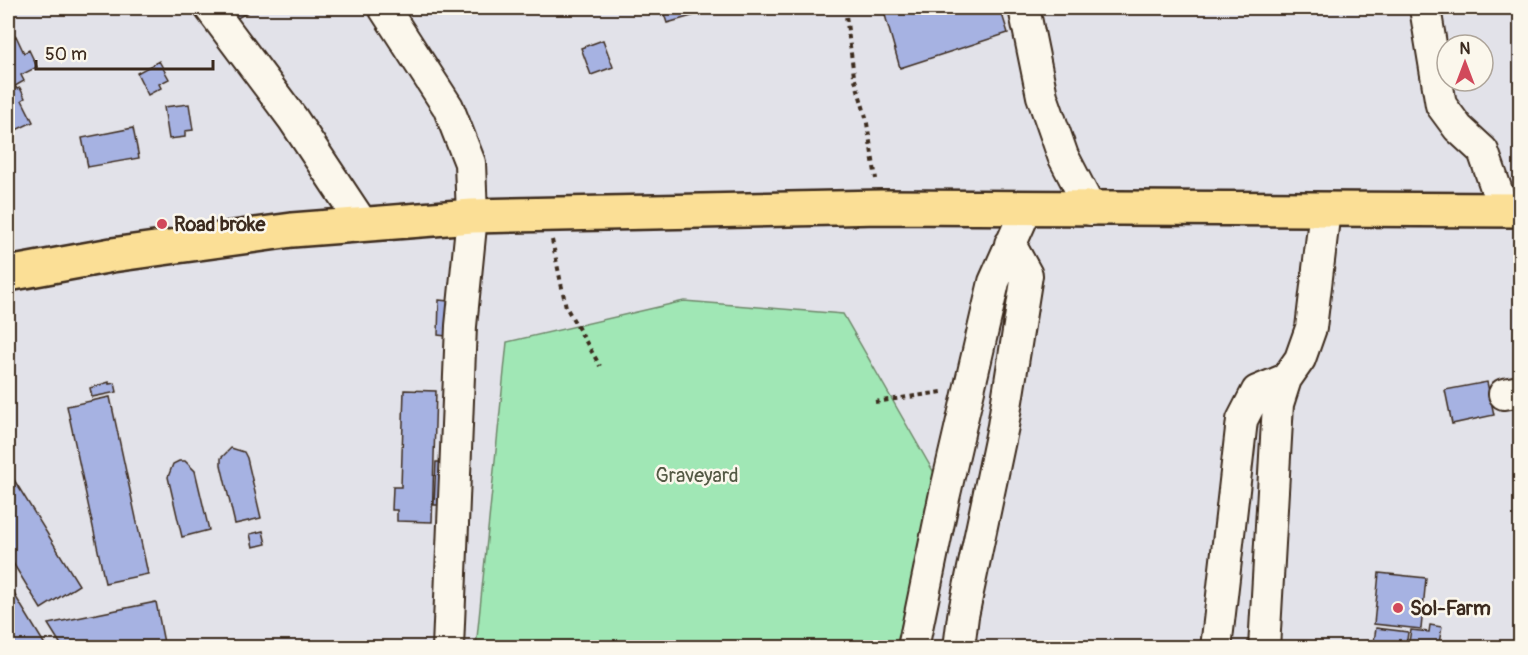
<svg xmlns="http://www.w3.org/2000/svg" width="1528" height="655" viewBox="0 0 1528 655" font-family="Pangolin,sans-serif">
<rect width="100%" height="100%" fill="#fbf7ec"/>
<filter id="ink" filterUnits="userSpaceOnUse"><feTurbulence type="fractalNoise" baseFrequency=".0167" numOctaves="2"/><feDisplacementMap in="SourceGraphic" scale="12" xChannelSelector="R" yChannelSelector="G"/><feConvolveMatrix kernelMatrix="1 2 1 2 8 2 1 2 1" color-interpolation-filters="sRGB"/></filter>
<g filter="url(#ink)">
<!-- built -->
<path fill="#e2e2e9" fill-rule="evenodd" d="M8 8H1520V647H8ZM1447 45H1483V81H1447Z"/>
<!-- green -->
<path fill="#a0e7b5" stroke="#6e886a" stroke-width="1.5" d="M684 301 843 314 937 478 896 647 476 648 507 342Z"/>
<!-- building -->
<path fill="#a6b2e2" stroke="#3b2a1e" stroke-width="1.5" d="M227 8H255L234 20Z
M662 8H720L667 23Z
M883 8H1000L1008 33 900 68Z
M16 36 24 53 29 50 37 67 21 75 24 81 15 86 17 89 20 88 25 98 22 100 33 122 14 131 12 127 8 130V40Z
M603 40 613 67 591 75 581 48Z
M159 61 169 79 159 84 161 88 148 95 137 73Z
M189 104 193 130 185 131V137L169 139 164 107Z
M133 128 139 158 88 167 82 138Z
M439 300 448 301 446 336 438 335Z
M109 382V384L115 383 117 392 92 397 90 388Z
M1487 382 1494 415 1452 424 1445 390Z
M404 390 436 391 432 522 397 521V510H392L393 487H401Z
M110 397 148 574 105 583 67 406Z
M231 448 244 452 247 458 261 518 235 524 221 465V458Z
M179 461H185L195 471 209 530 182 537 168 477 173 464Z
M436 462H445L443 505H434Z
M8 470 79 585 41 609 8 555Z
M263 531 266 544 253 547 250 534Z
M1379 573 1426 578 1421 629 1374 624Z
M8 584 47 648H8Z
M156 602 165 648H63L48 624Z
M1430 625 1442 627 1438 648H1408L1411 630 1429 632Z
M1376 628 1408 632 1406 648H1373Z"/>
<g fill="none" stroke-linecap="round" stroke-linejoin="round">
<!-- minor casing -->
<g stroke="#3b2a1e" stroke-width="34">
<path id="minor" d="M210 8 293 119 362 223
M384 8 448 107 470 163 472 216 461 326 448 648
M1024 8 1042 96 1063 156 1091 210
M1425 8 1441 105 1458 128 1483 151 1504 211
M1504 394 1520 391
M913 648 944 498 994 282 1026 210
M959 648 963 616 1003 426 1027 275 1010 244
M1216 648 1242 420 1257 391 1286 379
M1264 648 1278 404 1286 379 1300 359 1311 328 1325 210"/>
</g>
<!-- highway casing -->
<g stroke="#3b2a1e" stroke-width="38">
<path id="highway" d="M8 274 112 255 292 230 472 216 881 207 1520 210"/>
</g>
<!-- path -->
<path stroke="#3b2a1e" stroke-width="4" stroke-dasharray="4.5 4.5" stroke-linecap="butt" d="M845 8 854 76 866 117 876 179
M552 240 566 307 600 366
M875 402 942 392"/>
<!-- minor -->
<use href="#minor" stroke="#fbf7ec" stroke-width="30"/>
<!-- highway -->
<use href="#highway" stroke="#fbdf96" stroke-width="33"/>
</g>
</g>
<!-- markers -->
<g fill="#d1495b" stroke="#fbf7ec" stroke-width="2">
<circle cx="162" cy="224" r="6"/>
<circle cx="1398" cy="608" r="6"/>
</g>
<g text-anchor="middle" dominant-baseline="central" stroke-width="5" stroke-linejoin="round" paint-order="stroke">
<!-- poi labels -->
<g font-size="20" font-weight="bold" fill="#3b2a1e" stroke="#fbf7ec" text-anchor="start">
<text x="174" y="224">Road broke</text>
<text x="1410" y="608">Sol-Farm</text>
</g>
<!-- park labels -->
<g font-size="20" fill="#545944" stroke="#fbf7ec">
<text x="697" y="475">Graveyard</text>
</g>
</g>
<!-- margin -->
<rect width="1528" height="655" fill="none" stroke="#fbf7ec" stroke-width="30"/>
<rect x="15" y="15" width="1498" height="625" fill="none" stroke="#3b2a1e" stroke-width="2" filter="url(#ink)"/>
<!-- north arrow -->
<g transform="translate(1465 63)"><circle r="28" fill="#fbf7ec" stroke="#aea59a" stroke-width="1.5"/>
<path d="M0-4.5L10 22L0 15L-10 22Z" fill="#d1495b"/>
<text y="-9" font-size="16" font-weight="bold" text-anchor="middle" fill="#3b2a1e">N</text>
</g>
<!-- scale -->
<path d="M36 60v9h177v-9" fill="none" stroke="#3b2a1e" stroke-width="3"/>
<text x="45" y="60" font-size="18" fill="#3b2a1e" stroke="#fbf7ec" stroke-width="4.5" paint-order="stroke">50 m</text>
</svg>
